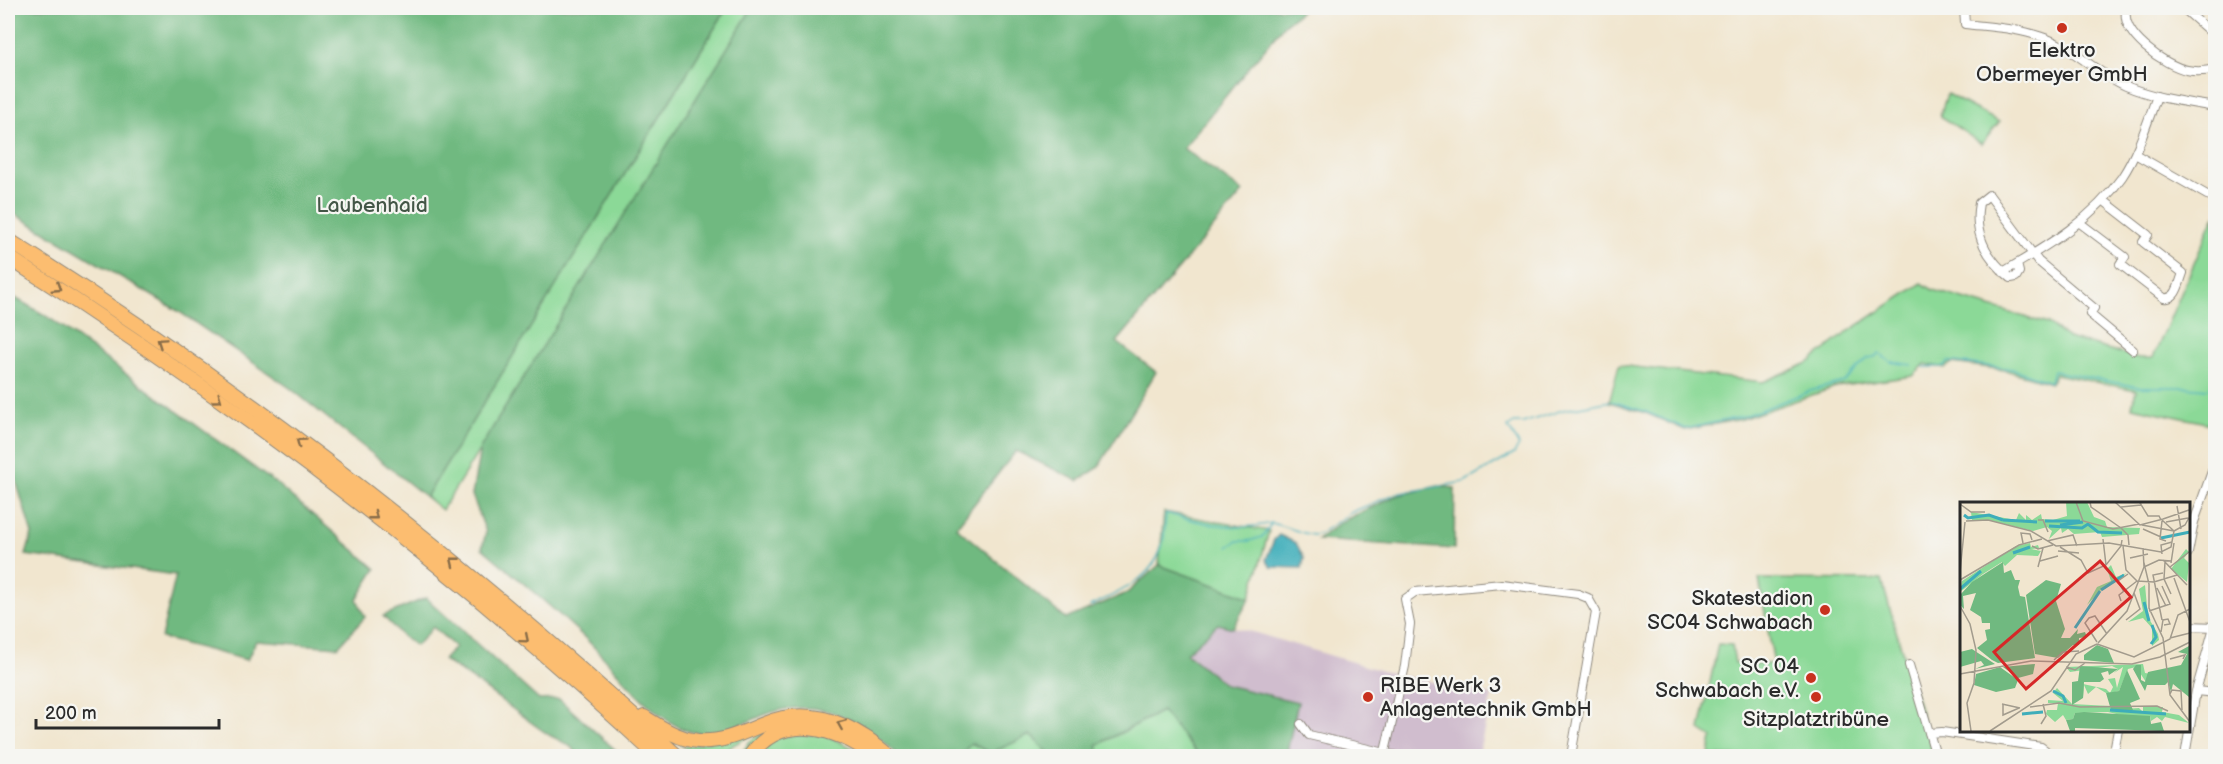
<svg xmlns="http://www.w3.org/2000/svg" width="2223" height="764" viewBox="0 0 2223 764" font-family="'Balsamiq Sans',sans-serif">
<rect width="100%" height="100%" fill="#f6f6f2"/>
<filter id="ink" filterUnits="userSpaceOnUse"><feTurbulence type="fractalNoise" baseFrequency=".0167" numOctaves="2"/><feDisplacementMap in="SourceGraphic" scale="12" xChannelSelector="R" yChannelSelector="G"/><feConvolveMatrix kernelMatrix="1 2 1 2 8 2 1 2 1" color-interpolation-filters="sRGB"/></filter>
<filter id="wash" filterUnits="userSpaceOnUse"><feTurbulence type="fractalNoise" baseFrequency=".008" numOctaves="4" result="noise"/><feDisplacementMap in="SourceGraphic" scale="24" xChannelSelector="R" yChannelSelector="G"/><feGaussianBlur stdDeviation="1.35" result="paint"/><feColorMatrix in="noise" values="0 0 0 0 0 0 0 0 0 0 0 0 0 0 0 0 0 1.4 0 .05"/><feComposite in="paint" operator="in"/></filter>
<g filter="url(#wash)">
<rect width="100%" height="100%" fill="#f1e6cf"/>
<!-- industrial -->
<path fill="#d0bdce" d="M1219 624 1256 633 1382 671 1492 695 1478 756H1286L1298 702 1225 685 1186 652Z"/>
<!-- green -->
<path fill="#8bd997" stroke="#5b8261" stroke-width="1.5" d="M727 8H754L442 510 426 497Z
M1947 94 1999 122 1982 144 1940 116Z
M2215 215V425L2132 407 2136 390 2055 374 2051 383 2005 370 1952 363 1945 368 1925 364 1913 376 1836 387 1741 419 1685 430 1646 413 1609 402 1619 365 1763 382 1808 363 1849 331 1922 283 1933 290 2048 324 2068 338 2139 358H2153Z
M1164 512 1269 531 1250 598 1159 565Z
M1759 579 1882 580C1897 639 1917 697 1934 756H1709L1712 738 1700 730 1718 644 1732 645 1735 663 1774 664Z
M1162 711 1199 756H1100L1096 746Z
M800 722 746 756H740L749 742 764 732V728L731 746 727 753 730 756H694L681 745 689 746 757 728Z
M824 734 869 756H754L774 736Z
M1030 735 1052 756H961L971 743 991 753Z"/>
<!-- forest -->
<path fill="#70b980" stroke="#4e7256" stroke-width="1.5" d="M8 8H727L426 497 290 388 178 311 8 210Z
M752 8H1305L1284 25 1183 148 1243 192 1117 342 1156 372 1098 468 1078 481 1016 451 956 527 1066 619 1127 593 1159 565 1250 598 1233 628 1218 624 1186 653 1225 685 1298 702 1286 756H1199L1162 711 1097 745 1100 756H1052L1030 735 991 753 971 743 961 756H899C862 719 816 695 764 715 739 725 713 740 685 730 648 715 614 666 585 638 552 607 517 578 482 548L486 532 472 495 480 448Z
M8 294 48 317 278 485 376 569 357 599 365 617 338 647 256 641 247 660 161 638 176 575 26 555 32 534 8 454Z
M1438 486 1455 488 1454 549 1317 540 1341 522 1395 496Z
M426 598 539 700 559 699 622 756H578C573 745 560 741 549 735 513 711 480 682 443 660L455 647 433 627 416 646 403 637 383 616Z"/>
<!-- water -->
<path fill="#3eadba" stroke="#346c72" stroke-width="1.5" d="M1279 535 1296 543 1304 558 1302 568 1271 567 1266 560 1274 540Z"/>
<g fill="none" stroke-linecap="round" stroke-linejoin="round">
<!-- stream -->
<path stroke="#3eadba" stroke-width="1.5" d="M1924 367H1944L1948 362H1954L2012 369 2050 382 2053 371 2138 387H2186L2208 389 2216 383
M1228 547 1237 541H1249L1262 537 1272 523 1304 533 1313 535 1319 534 1352 512 1395 494 1464 482 1514 454 1519 445 1508 427 1514 423H1523L1563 410 1611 401 1646 412 1686 429 1745 416 1810 391 1844 382 1868 358 1874 357 1879 354 1891 362 1912 365
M1090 606C1120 592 1156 578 1163 541 1165 532 1165 522 1166 513 1202 523 1235 532 1272 523"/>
</g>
</g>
<g filter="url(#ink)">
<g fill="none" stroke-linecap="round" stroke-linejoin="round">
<!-- minor casing -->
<g stroke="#8e887d" stroke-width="10">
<path id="minor" d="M1964 8 1965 24C1991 27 2017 28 2042 37 2073 47 2096 73 2126 86 2154 98 2185 102 2216 107
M2127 8C2117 33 2166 66 2187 70 2196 72 2207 71 2216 69
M2183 8 2216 37
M2135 154 2207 195 2215 197
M2080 223 2125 257 2120 264 2164 298C2177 300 2179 283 2183 273L2143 242 2148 235 2103 200
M2017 264 2019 272 2016 277 2011 278C1986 258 1973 234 1979 203L1989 195 2038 261 2094 308 2090 314 2133 350
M2003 272C2047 246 2092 220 2122 177 2138 153 2147 123 2157 96
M2188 553 2194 522 2216 460
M2188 626 2216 627
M1909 665 1936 756
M2196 691 2216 693
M1301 724 1309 735 1398 756
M1929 733 1942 732 2041 747 2045 750 2049 756
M1384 756 1405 666 1410 624 1405 599 1415 592 1502 584 1578 594 1588 598 1596 612 1571 756
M2113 756 2118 730
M2185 756 2196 691 2214 627"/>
</g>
<!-- motorway casing -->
<g stroke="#8e887d" stroke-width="16">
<path id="motorway" d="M8 240C247 390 470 565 677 756
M8 257C238 403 457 570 657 756
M644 717C660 727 678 739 698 741 722 743 742 733 764 724 811 704 854 725 890 756
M750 756C782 710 837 728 875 756"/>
</g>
<!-- minor -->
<use href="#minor" stroke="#fff" stroke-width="8"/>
<!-- motorway -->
<use href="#motorway" stroke="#fcbd6f" stroke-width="14"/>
</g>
<!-- one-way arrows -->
<defs><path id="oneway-chevron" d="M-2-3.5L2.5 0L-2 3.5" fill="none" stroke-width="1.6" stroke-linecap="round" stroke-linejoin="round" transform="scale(1.5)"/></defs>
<g stroke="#896d4a">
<use href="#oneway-chevron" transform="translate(57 288) rotate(33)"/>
<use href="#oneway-chevron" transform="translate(161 342) rotate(-146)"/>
<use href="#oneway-chevron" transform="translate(218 399) rotate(36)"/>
<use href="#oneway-chevron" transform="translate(300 442) rotate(-143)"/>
<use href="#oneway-chevron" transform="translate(374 516) rotate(38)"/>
<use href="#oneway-chevron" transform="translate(454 561) rotate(-141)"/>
<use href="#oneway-chevron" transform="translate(525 639) rotate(40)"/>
<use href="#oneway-chevron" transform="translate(841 724) rotate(-157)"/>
</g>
</g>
<!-- markers -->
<g fill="#c8321e" stroke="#f6f6f2" stroke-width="2">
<circle cx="2062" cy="28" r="6"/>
<circle cx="1825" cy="610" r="6"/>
<circle cx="1811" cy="678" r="6"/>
<circle cx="1368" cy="697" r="6"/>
<circle cx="1816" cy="697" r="6"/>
</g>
<g text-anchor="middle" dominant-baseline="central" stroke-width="4.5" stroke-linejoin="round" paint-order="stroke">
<!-- poi labels -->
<g font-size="21" fill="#2b2b2b" stroke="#f6f6f2">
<text x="2062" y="50">Elektro<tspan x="2062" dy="24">Obermeyer GmbH</tspan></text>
<text x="1813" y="598" text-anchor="end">Skatestadion<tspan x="1813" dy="24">SC04 Schwabach</tspan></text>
<text x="1799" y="666" text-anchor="end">SC 04<tspan x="1799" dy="24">Schwabach e.V.</tspan></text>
<text x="1380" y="685" text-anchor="start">RIBE Werk 3<tspan x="1380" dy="24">Anlagentechnik GmbH</tspan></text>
<text x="1816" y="719">Sitzplatztribüne</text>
</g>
<!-- park labels -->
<g font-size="21" fill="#435646" stroke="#f6f6f2">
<text x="372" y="205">Laubenhaid</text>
</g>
</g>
<!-- overview -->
<g transform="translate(1960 502)">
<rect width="230" height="230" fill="#f1e6cf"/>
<path d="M106 0H127L134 15 145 19 147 25 180 26 179 32 142 35 140 30 114 32 108 27 102 31 101 26 89 37 92 29 87 25 73 29 32 19H12L11 10 56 18 59 11 66 18V13L72 18 81 12 82 17 93 18 107 14ZM70 41 71 45 78 43 79 46 71 47 81 49 78 54 57 53 45 64 42 60 23 72 0 90 2 79 56 44ZM226 47 229 50 224 56 229 61 227 80 211 67ZM151 63 156 75 167 71 142 87 127 103 137 85 151 79 147 67ZM185 83 188 115 198 132 199 138 192 144V126L183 116 168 120 183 109 179 87ZM183 162 185 171 191 172 186 180 176 165 168 167 159 189 151 191H146L136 185 128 192 124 183 123 196V182L146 187 150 191 153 185 148 177 155 176 157 186 163 165 154 171 158 167 152 164 110 170 106 165ZM97 186 112 202 150 204 151 208 179 206 183 210V205H203L202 210 219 213 229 221 205 215 202 219 197 215 191 219 190 214 173 216 148 210 115 211 113 217 106 218 103 213 95 220 86 212 87 208H97L98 201H88V198L103 199 93 191Z" fill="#8bd997"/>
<path d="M43 60 44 71 51 68 55 78H60L58 85 60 94 65 95 75 156 38 161 32 158 17 146 27 138 25 128 30 127V121H22L21 115 10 108 16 91 3 94 4 107 0 103V93L12 80ZM86 78 101 82 96 99 105 127 101 136H110L118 127 117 132 125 130 127 135 119 136V143H113L98 156 75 152 66 93ZM137 143 148 147 154 161 124 158V153ZM229 144V195L213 182 211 190 208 180 205 183H187L185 189 173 167 176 163H181V178L185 180 188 170 221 163 227 152 218 150ZM12 147 18 151 35 162 15 167 24 163 21 159 0 165V150ZM75 162 73 172 58 176 43 165ZM120 164 158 167 149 173 148 169 141 171 144 177 140 180H124L123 196 112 203V180L118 179ZM40 165 58 178 55 186 36 190 14 183 16 172ZM167 168 180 197 170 201 173 208H151L146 191 159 189ZM124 210 190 214 191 222 201 220 204 229 115 226V229H103H110L106 218 113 217 115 211Z" fill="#70b980"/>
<path fill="none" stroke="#3eadba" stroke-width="3" d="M4 13 8 16 29 13 43 18M43 18 77 20M85 19H120M100 23 123 20M89 24 122 26 128 22 138 30 162 31M201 36 230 30M53 51 70 45M0 87 21 69M141 88 164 73M184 100 189 119M115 126 140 89M191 142 196 135 192 123M93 189 103 194 106 201M150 208 206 212M62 212 83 210"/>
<path fill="none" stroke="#a29b8d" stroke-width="1.5" d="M116 0 123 19 153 27 179 22M130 0 131 5 161 26M155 0 180 23 203 17M183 0 180 1 188 14H199L201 18M0 2 11 10H25M217 4 221 27M161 5 181 3M203 17 229 8M78 18H83L88 30M6 19 28 18 71 29 96 44 149 41 201 50 211 45 214 29 202 18M202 19 200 37 206 39M206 20 228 16M182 23 214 29M161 26 168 33 169 43M183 27 201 35M214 29 225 23 230 14M143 37 146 63M87 39 113 33 117 44M63 41 61 31 70 32 72 38M72 44 78 47 93 43M163 44 166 68 177 79 194 80 217 73M100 45 121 58 128 71 146 63 161 44 162 38M98 49 119 51M202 52 201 43 212 40M170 56 188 52M203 58 227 83M80 59 98 54M205 60 204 77 211 92M184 61 189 82V106L203 136 210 193 230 220M211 61 214 41M78 65 83 46M184 65 199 58 211 59M210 65 229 50M0 70 5 20M214 76 230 120M0 78 59 43 82 37M197 86 206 104M164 90 158 79 168 72M161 99 159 93 177 79M0 104 10 122 16 148 14 181 7 201 11 229M189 109 210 102 202 84M166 118 180 107 174 91M202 118 193 73 203 71M201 130 203 118 208 117 210 122 204 123M210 136 230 131M137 140 125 121 129 116 135 114 147 132M138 141 167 109 184 65 183 46M137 142 174 155 210 137 218 113 230 107M210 157 225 153 223 157M94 158 103 150 119 149M106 165 115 168 125 161M0 172 71 159 172 162 200 155 230 140M210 192 212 188 221 189 222 208M42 202 60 206M43 202V213L59 206M70 205 99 201 120 205 197 204 208 209M81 222 86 214 83 202M30 229 91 189 116 152 137 142"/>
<path fill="#d62828" fill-opacity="0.15" stroke="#d62828" stroke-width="3" d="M140 59 171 95 66 187 34 150Z"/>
<rect width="230" height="230" fill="none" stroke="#2b2b2b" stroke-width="3"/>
</g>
<!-- margin -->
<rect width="2223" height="764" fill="none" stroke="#f6f6f2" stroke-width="30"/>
<!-- scale -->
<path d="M36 719v9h183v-9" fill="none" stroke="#2b2b2b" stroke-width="3"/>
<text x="45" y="719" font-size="18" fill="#2b2b2b" stroke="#f6f6f2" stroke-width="4.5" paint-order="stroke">200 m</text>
</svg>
